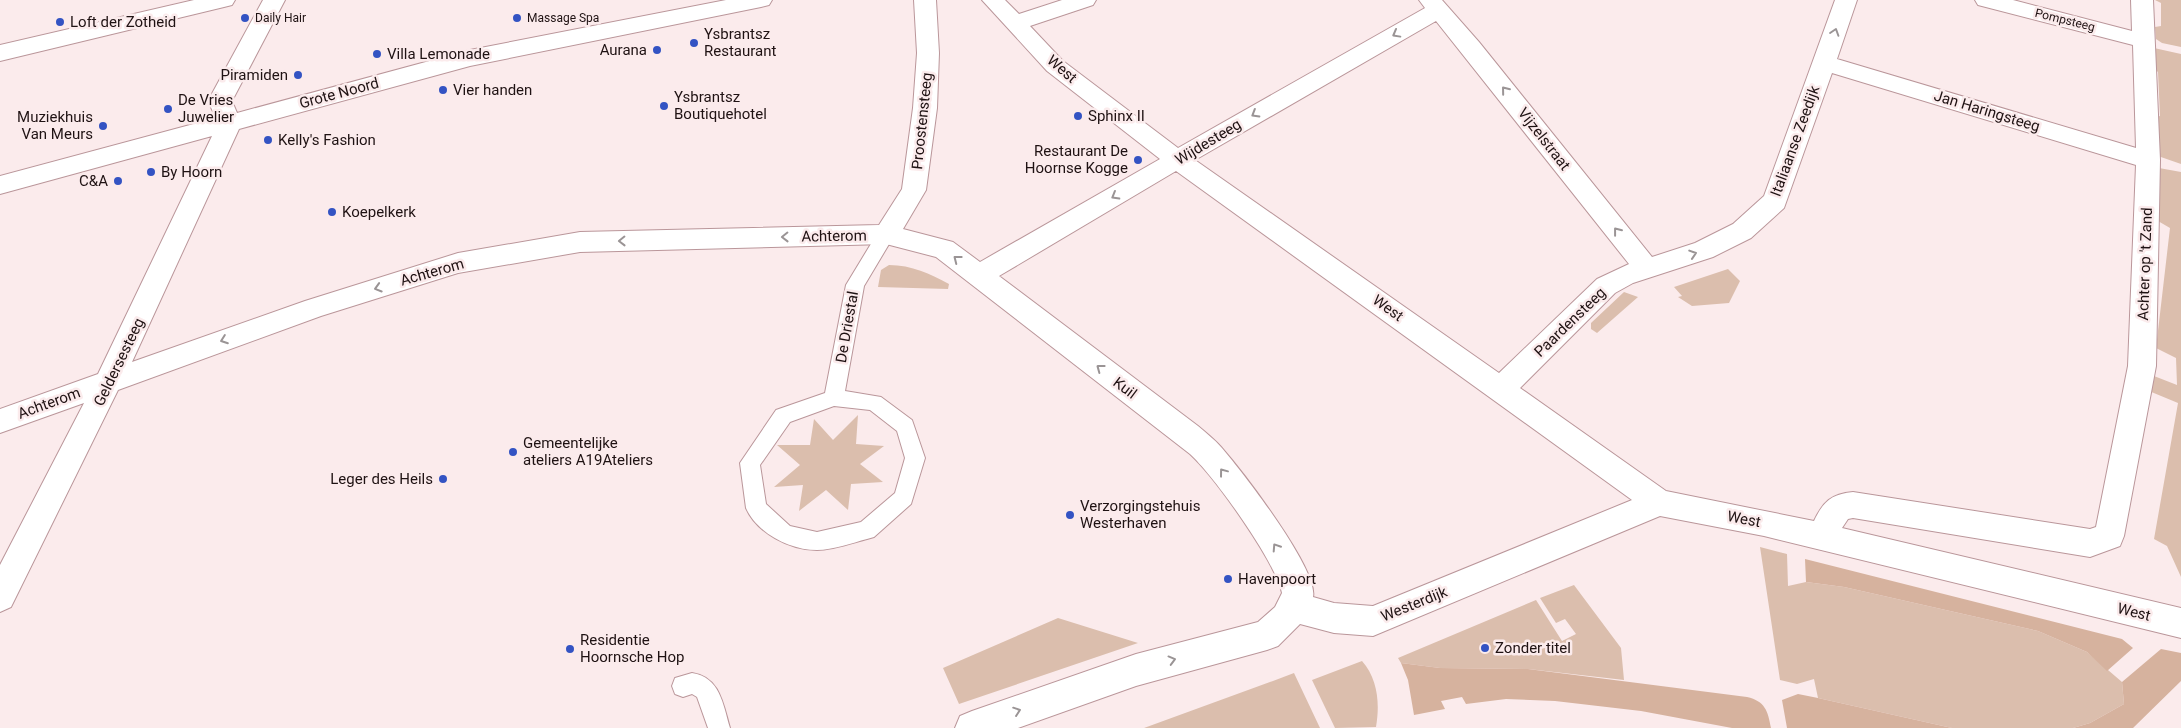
<svg xmlns="http://www.w3.org/2000/svg" width="2181" height="728" viewBox="0 0 2181 728" font-family="Roboto,sans-serif">
<rect width="100%" height="100%" fill="#fbebec"/>
<!-- green -->
<path fill="#dbbead" d="M2155 0H2181V47L2162 43 2156 39 2155 27 2161 26V3Z
M2154 48 2181 54V164L2158 156 2153 118 2160 116 2158 72 2151 66Z
M2159 168 2181 172V577L2167 546 2154 539 2178 403 2149 391 2154 376 2177 385 2176 358 2156 348 2170 228 2158 221Z
M889 265C912 265 930 274 949 284L948 289 878 287 881 270Z
M1728 269 1740 281 1729 303 1692 306 1678 297 1682 296 1674 287Z
M1624 292 1638 297 1597 333 1591 329V323Z
M858 415 856 444 884 446 860 464 883 482 851 484 848 510 826 490 799 511 803 485 774 487 800 465 777 445H810L814 419 833 440Z
M1760 547 1787 554 1788 586 1806 582 1844 587 2038 631 2087 652 2122 682 2124 704 2090 723 2073 728H1952L1818 698 1814 679 1797 684 1780 680Z
M1574 585 1621 648 1624 680 1528 669 1440 668 1401 663 1398 658 1536 600 1562 641 1576 634 1565 619 1556 623 1540 598Z
M1058 618 1138 643 959 704 943 668Z
M1362 661C1378 679 1380 704 1376 727L1335 728 1312 680Z
M1294 673 1320 728H1144L1273 681Z"/>
<!-- forest -->
<path fill="#d6b29e" d="M1805 559 2122 639 2133 648 2107 671 2087 652 2038 631 1844 587 1806 582Z
M2161 649 2181 653V681L2133 728H2073L2090 723 2124 704 2122 682Z
M1401 663 1440 668 1528 669 1747 697C1765 701 1768 711 1771 728H1732L1641 711 1555 701 1506 699 1466 704 1462 697 1441 701 1445 709 1414 715 1408 680Z
M1798 694 1818 698 1952 728H1787L1782 700Z"/>
<g fill="none" stroke-linecap="round" stroke-linejoin="round">
<!-- lane casing -->
<g stroke="#ba969a" stroke-width="2">
<path id="lane" d="M886 227 892 229 895 234 864 286 845 391 881 397 912 420 925 458 911 504 874 537 867 539C852 543 833 550 817 550 790 550 757 533 746 508L740 463 776 410 825 393 846 285 880 229ZM834 406 870 410 897 431 905 458 895 493 861 522 817 532 790 526 766 504 760 465 790 422Z
M692 673C720 677 723 704 730 728H708L697 697 692 694 683 697 675 694 672 686 675 678Z"/>
</g>
<!-- street casing -->
<g stroke="#ba969a" stroke-width="2">
<path id="street" d="M194 0H235L232 5 224 7 0 61V45Z
M263 0H285L232 101 237 113 470 50 726 0H772L769 5 761 7 470 66 239 129 132 362 305 301 458 253 580 232 879 225 902 189 913 108 917 53 914 0H936L939 53 937 108 926 190 903 229 953 242 980 262 1160 159 1047 71 982 0H1005L1019 14 1062 0H1096L1093 5 1030 26 1063 61 1178 148 1425 8 1419 0H1442L1479 42 1652 257 1695 243 1733 224 1764 196 1835 0H1857L1837 59 2136 148 2133 45 1978 5 1975 0H2013L2132 31 2131 0H2153L2160 160 2156 366 2124 536 2120 546 2090 557 1853 518 1848 519 1842 528 2181 608V638L1764 536 1660 516 1373 636 1334 633 1300 624 1278 646 1267 650 1136 686 1018 728H955L960 716 972 711 1136 654 1258 622 1275 607 1282 593C1275 561 1215 477 1190 454L936 257 886 244 580 252 458 273 321 316 118 390 11 607 0 612V565L84 403 0 433V409L98 374 212 136 0 194V176L216 118 208 101ZM1436 21 1629 264 1597 279 1499 373 1195 160ZM1832 73 2136 165 2128 366 2096 527 2090 529 1853 492C1831 494 1823 502 1814 521L1666 491 1520 388 1615 293 1633 283 1713 257 1751 238 1784 208ZM1176 171 1632 500 1373 606 1334 603 1313 597C1319 570 1241 470 1221 447 1214 439 1206 433 1198 426L999 276Z"/>
</g>
<!-- lane -->
<use href="#lane" fill="#fff" fill-rule="evenodd"/>
<!-- street -->
<use href="#street" fill="#fff" fill-rule="evenodd"/>
</g>
<!-- one-way arrows -->
<defs><path id="oneway-chevron" d="M-2-3.5L2.5 0L-2 3.5" fill="none" stroke-width="1.6" stroke-linecap="round" stroke-linejoin="round" transform="scale(1.25)"/></defs>
<g stroke="#9a9495">
<use href="#oneway-chevron" transform="translate(1835 32) rotate(-72)"/>
<use href="#oneway-chevron" transform="translate(1396 34) rotate(151)"/>
<use href="#oneway-chevron" transform="translate(1505 90) rotate(-129)"/>
<use href="#oneway-chevron" transform="translate(1255 114) rotate(149)"/>
<use href="#oneway-chevron" transform="translate(1115 196) rotate(150)"/>
<use href="#oneway-chevron" transform="translate(1617 231) rotate(-128)"/>
<use href="#oneway-chevron" transform="translate(785 237) rotate(179)"/>
<use href="#oneway-chevron" transform="translate(622 241) rotate(179)"/>
<use href="#oneway-chevron" transform="translate(1693 254) rotate(-18)"/>
<use href="#oneway-chevron" transform="translate(957 259) rotate(-142)"/>
<use href="#oneway-chevron" transform="translate(378 288) rotate(163)"/>
<use href="#oneway-chevron" transform="translate(224 340) rotate(160)"/>
<use href="#oneway-chevron" transform="translate(1100 368) rotate(-143)"/>
<use href="#oneway-chevron" transform="translate(1223 472) rotate(-127)"/>
<use href="#oneway-chevron" transform="translate(1276 547) rotate(-123)"/>
<use href="#oneway-chevron" transform="translate(1172 660) rotate(-15)"/>
<use href="#oneway-chevron" transform="translate(1017 711) rotate(-19)"/>
</g>
<!-- markers -->
<g fill="#3353c3" stroke="#fbebec" stroke-width="2">
<circle cx="245" cy="18" r="5"/>
<circle cx="517" cy="18" r="5"/>
<circle cx="60" cy="22" r="5"/>
<circle cx="694" cy="43" r="5"/>
<circle cx="657" cy="50" r="5"/>
<circle cx="377" cy="54" r="5"/>
<circle cx="298" cy="75" r="5"/>
<circle cx="443" cy="90" r="5"/>
<circle cx="664" cy="106" r="5"/>
<circle cx="168" cy="109" r="5"/>
<circle cx="1078" cy="116" r="5"/>
<circle cx="103" cy="126" r="5"/>
<circle cx="268" cy="140" r="5"/>
<circle cx="1138" cy="160" r="5"/>
<circle cx="151" cy="172" r="5"/>
<circle cx="118" cy="181" r="5"/>
<circle cx="332" cy="212" r="5"/>
<circle cx="513" cy="452" r="5"/>
<circle cx="443" cy="479" r="5"/>
<circle cx="1070" cy="515" r="5"/>
<circle cx="1228" cy="579" r="5"/>
<circle cx="1485" cy="648" r="5"/>
<circle cx="570" cy="649" r="5"/>
</g>
<g text-anchor="middle" dominant-baseline="central" stroke-width="5" stroke-linejoin="round" paint-order="stroke">
<!-- far-poi labels -->
<g font-size="12" fill="#1f1213" stroke="#fbebec" text-anchor="start">
<text x="255" y="18">Daily Hair</text>
<text x="527" y="18">Massage Spa</text>
</g>
<!-- far-street labels -->
<g font-size="12" fill="#1f1213" stroke="#fbebec">
<text transform="translate(2065 20) rotate(14)">Pompsteeg</text>
</g>
<!-- poi labels -->
<g font-size="15" fill="#1f1213" stroke="#fbebec" text-anchor="start">
<text x="70" y="22">Loft der Zotheid</text>
<text x="704" y="34">Ysbrantsz<tspan x="704" dy="17">Restaurant</tspan></text>
<text x="647" y="50" text-anchor="end">Aurana</text>
<text x="387" y="54">Villa Lemonade</text>
<text x="288" y="75" text-anchor="end">Piramiden</text>
<text x="453" y="90">Vier handen</text>
<text x="674" y="97">Ysbrantsz<tspan x="674" dy="17">Boutiquehotel</tspan></text>
<text x="178" y="100">De Vries<tspan x="178" dy="17">Juwelier</tspan></text>
<text x="1088" y="116">Sphinx II</text>
<text x="93" y="117" text-anchor="end">Muziekhuis<tspan x="93" dy="17">Van Meurs</tspan></text>
<text x="278" y="140">Kelly's Fashion</text>
<text x="1128" y="151" text-anchor="end">Restaurant De<tspan x="1128" dy="17">Hoornse Kogge</tspan></text>
<text x="161" y="172">By Hoorn</text>
<text x="108" y="181" text-anchor="end">C&amp;A</text>
<text x="342" y="212">Koepelkerk</text>
<text x="523" y="443">Gemeentelijke<tspan x="523" dy="17">ateliers A19Ateliers</tspan></text>
<text x="433" y="479" text-anchor="end">Leger des Heils</text>
<text x="1080" y="506">Verzorgingstehuis<tspan x="1080" dy="17">Westerhaven</tspan></text>
<text x="1238" y="579">Havenpoort</text>
<text x="580" y="640">Residentie<tspan x="580" dy="17">Hoornsche Hop</tspan></text>
<text x="1495" y="648">Zonder titel</text>
</g>
<!-- street labels -->
<g font-size="15" fill="#1f1213" stroke="#fbebec">
<text transform="translate(1062 69) rotate(41)">West</text>
<text transform="translate(339 93) rotate(-15)">Grote Noord</text>
<text transform="translate(1987 111) rotate(17)">Jan Haringsteeg</text>
<text transform="translate(922 121) rotate(-84)">Proostensteeg</text>
<text transform="translate(1544 139) rotate(52)">Vijzelstraat</text>
<text transform="translate(1795 141) rotate(-70)">Italiaanse Zeedijk</text>
<text transform="translate(1208 142) rotate(-31)">Wijdesteeg</text>
<text transform="translate(834 236) rotate(-1)">Achterom</text>
<text transform="translate(2145 264) rotate(-88)">Achter op 't Zand</text>
<text transform="translate(432 272) rotate(-16)">Achterom</text>
<text transform="translate(1388 308) rotate(36)">West</text>
<text transform="translate(1570 322) rotate(-44)">Paardensteeg</text>
<text transform="translate(847 327) rotate(-80)">De Driestal</text>
<text transform="translate(119 362) rotate(-64)">Geldersesteeg</text>
<text transform="translate(1125 388) rotate(37)">Kuil</text>
<text transform="translate(49 403) rotate(-20)">Achterom</text>
<text transform="translate(1744 519) rotate(11)">West</text>
<text transform="translate(1414 604) rotate(-22)">Westerdijk</text>
<text transform="translate(2134 612) rotate(14)">West</text>
</g>
</g>
</svg>
